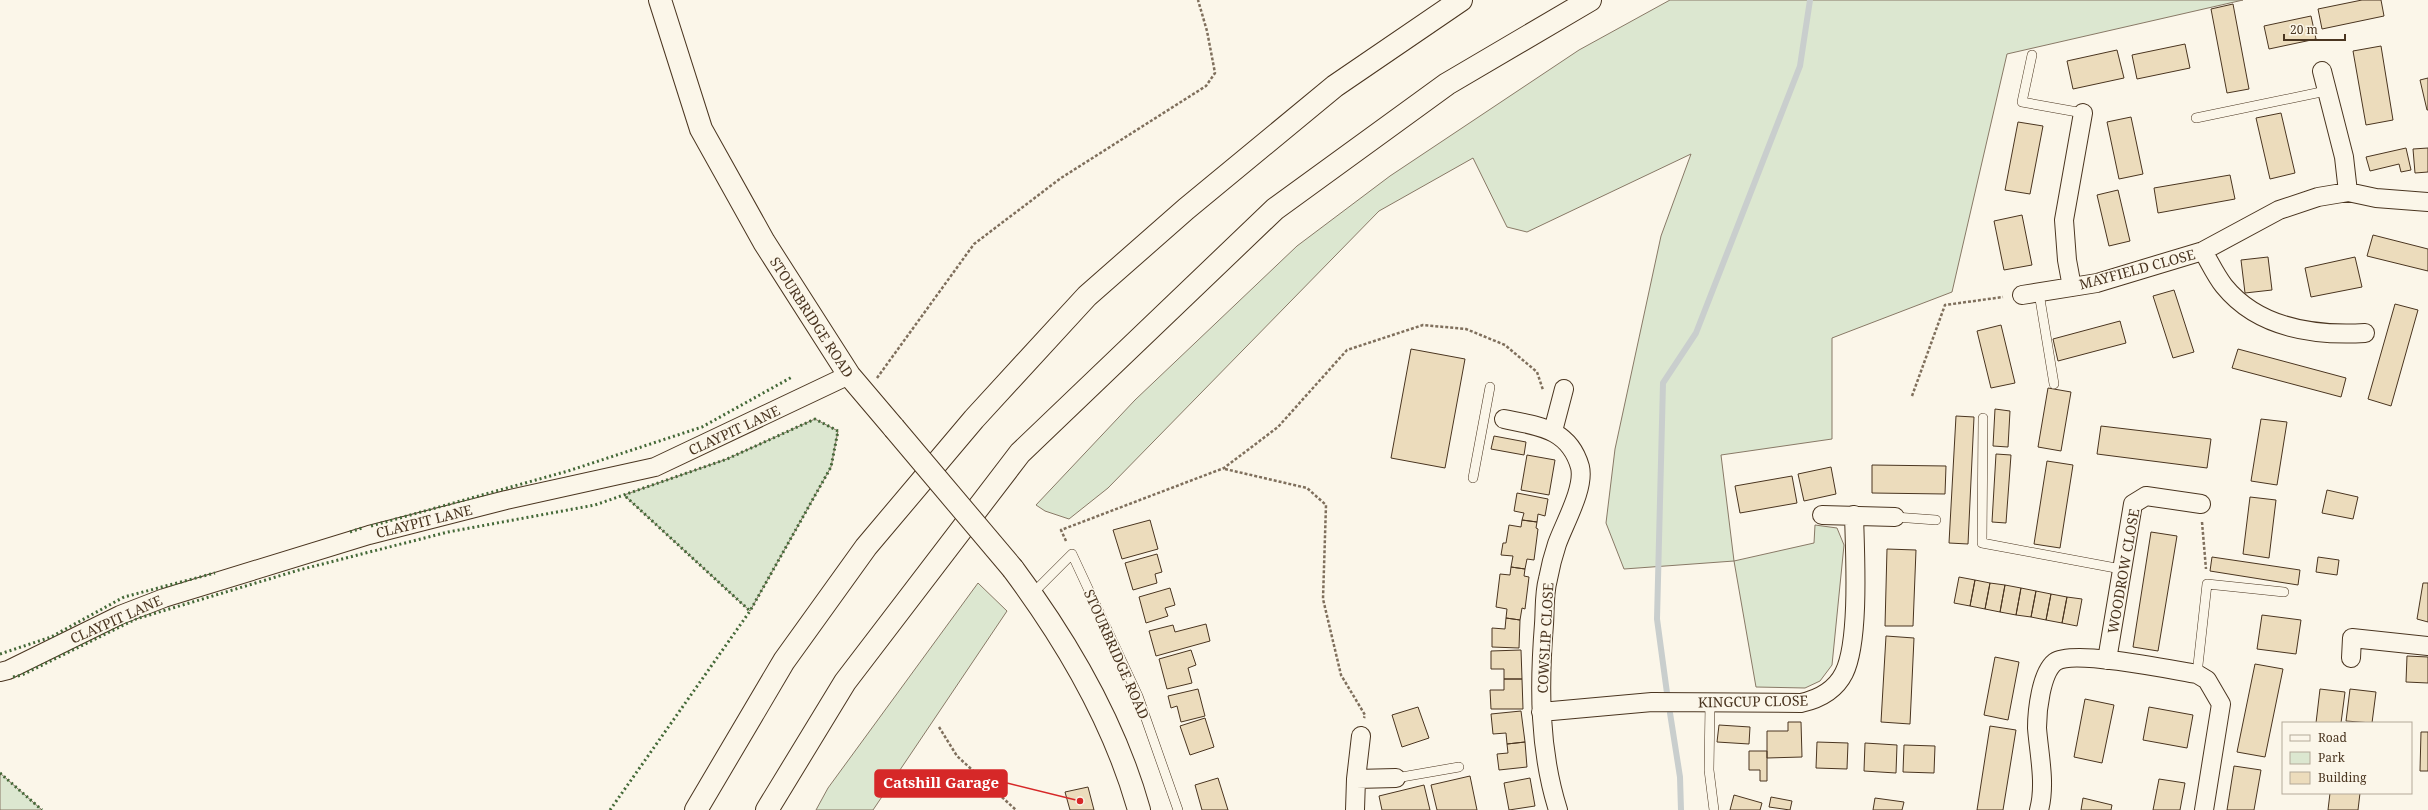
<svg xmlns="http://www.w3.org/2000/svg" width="2428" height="810" viewBox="0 0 2428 810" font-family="'Noto Serif',serif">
<rect width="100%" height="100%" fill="#fbf6e9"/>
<!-- green -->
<path fill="#dce7d0" stroke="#887966" d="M1670 0H2243L2007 54 1952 292 1832 338V439L1721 455 1734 561 1814 543 1815 525 1837 528 1844 545 1832 665 1820 681 1805 688 1756 687 1734 561 1624 569 1606 523 1615 449 1661 236 1691 154 1527 232 1507 227 1473 158 1379 211 1108 488 1069 519 1045 511 1036 505 1135 400 1297 246 1390 176 1579 50Z
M815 419 838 431 831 467 750 611 624 495 727 459Z
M978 583 1007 611 873 810H816L828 788Z
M0 773 42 810H0Z"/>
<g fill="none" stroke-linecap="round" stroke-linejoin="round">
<!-- stream -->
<path stroke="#c9cecd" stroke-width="6" d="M1667 693 1657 619 1663 383 1696 333 1800 66 1810 0
M1670 713 1680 777 1681 810"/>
</g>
<!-- building -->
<path fill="#ecdcbc" stroke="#4a3520" d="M2362 0H2381L2384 16 2322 29 2318 9Z
M2233 4 2249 89 2227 93 2211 9Z
M2311 16 2316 39 2269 49 2264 26Z
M2185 44 2190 68 2137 79 2132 55Z
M2381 46 2393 120 2366 125 2353 51Z
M2117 50 2124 78 2073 89 2067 61Z
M2428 78V110H2427L2420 80Z
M2281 113 2295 173 2270 179 2256 118Z
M2131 117 2143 174 2119 179 2107 122Z
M2018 122 2043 126 2030 194 2005 190Z
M2406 148 2411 170 2401 172 2399 164 2370 171 2366 157Z
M2428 148V172L2415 173 2413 149Z
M2230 175 2235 199 2158 213 2154 188Z
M2118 190 2130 241 2109 246 2097 195Z
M2022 215 2032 265 2004 270 1994 221Z
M2373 235 2428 249V271L2367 256Z
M2268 257 2272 290 2245 293 2241 260Z
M2355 257 2362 287 2311 297 2305 268Z
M2174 290 2194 352 2173 358 2153 296Z
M2395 304 2418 310 2391 406 2368 399Z
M2120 321 2126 343 2058 361 2053 339Z
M2001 325 2015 383 1991 388 1977 331Z
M1411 349 1465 359 1445 468 1391 458Z
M2238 349 2346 378 2341 397 2232 368Z
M2048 388 2071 392 2061 451 2038 447Z
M1995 409 2010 411 2008 447 1993 446Z
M1956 416 1974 417 1968 544 1949 543Z
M2261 419 2287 422 2277 485 2251 481Z
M2101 426 2211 439 2207 468 2097 454Z
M1494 436 1526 442 1524 455 1491 449Z
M1996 454 2011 455 2006 523 1992 522Z
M1527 455 1555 460 1549 495 1521 490Z
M2047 461 2073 465 2060 548 2034 544Z
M1872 465 1946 466 1945 494 1872 493Z
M1831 467 1836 494 1804 501 1798 474Z
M1792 476 1797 503 1740 513 1735 486Z
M2327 490 2358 497 2353 519 2322 513Z
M1517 493 1548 499 1545 516 1538 514 1537 522 1522 520 1524 513 1514 511Z
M2250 497 2276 500 2269 558 2243 554Z
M1150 520 1158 549 1122 559 1113 530Z
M1522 520 1537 522 1536 528 1538 529 1534 560 1527 559 1525 569 1511 567 1513 556 1501 555 1503 543H1506L1509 525 1521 527Z
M2151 532 2177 536 2158 651 2133 647Z
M1887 549 1916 550 1913 626H1885Z
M1157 554 1162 572 1155 574 1157 583 1133 590 1125 563Z
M2212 557 2300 570 2298 585 2210 571Z
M2318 557 2339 560 2337 575 2316 572Z
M1511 567 1525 569 1524 576 1529 577 1525 609 1522 608 1520 620 1506 618 1507 609 1496 607 1500 574 1510 575Z
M1959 577 1975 580 1970 606 1954 603Z
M1975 580 1990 583 1985 609 1970 606Z
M1990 583 2005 585 2000 612 1985 609Z
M2423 583H2428V622L2417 619Z
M2005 585 2021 588 2016 615 2000 612Z
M1170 588 1175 605 1165 608 1168 616 1146 623 1139 597Z
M2021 588 2036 591 2031 617 2016 615Z
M2036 591 2051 594 2046 620 2031 617Z
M2051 594 2067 597 2062 623 2046 620Z
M2067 597 2082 599 2077 626 2062 623Z
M2262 615 2301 620 2296 654 2257 649Z
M1506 618 1520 620 1519 648 1492 647V628L1505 629Z
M1206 624 1210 641 1156 656 1149 631 1173 625 1175 632Z
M1886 636 1914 638 1910 724 1881 722Z
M1191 650 1196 665 1188 668 1192 683 1167 689 1159 659Z
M1521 650 1522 679H1504V669H1491V651Z
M2407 656 2428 657V683L2406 682Z
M1995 657 2019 662 2008 720 1984 715Z
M2255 664 2283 669 2265 757 2237 752Z
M1504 679H1522L1523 709H1491L1490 690H1504Z
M1198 689 1205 716 1181 722 1177 706 1171 708 1168 696Z
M2320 689 2345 692 2341 723H2316Z
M2350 689 2376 692 2372 723 2346 721Z
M2085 699 2114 705 2102 763 2074 757Z
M1418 707 1429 738 1402 747 1392 715Z
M2149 707 2193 715 2187 748 2143 740Z
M1521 711 1525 742 1507 744 1506 733 1493 734 1491 714Z
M1205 718 1214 747 1190 755 1180 726Z
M1788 722H1801L1802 757 1767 758V731H1788Z
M1719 725 1750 727 1749 744 1717 742Z
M1990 726 2016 730 2003 810H1977Z
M2421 732H2428V771H2420Z
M1525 742 1527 767 1499 770 1497 754 1508 753 1507 744Z
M1817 742 1848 743 1847 769 1816 768Z
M1865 743 1897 745 1896 773 1864 771Z
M1904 745 1935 746 1934 773 1903 772Z
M1749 751H1767V781H1760V770H1749Z
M2234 766 2261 770 2254 810H2227Z
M1470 776 1477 810H1437L1431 785Z
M1218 778 1228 810H1202L1195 785Z
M1530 778 1535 806 1509 810 1504 783Z
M2159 779 2185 783 2180 810H2153Z
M1424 785 1430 810H1382L1379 796Z
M1088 787 1094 810H1070L1065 792Z
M2330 793H2360L2358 810H2328Z
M1734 795 1762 803 1760 810H1730Z
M1771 797 1792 801 1790 810 1769 807Z
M1875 798 1904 802 1902 810H1873Z
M2083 798 2112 805 2111 810H2081Z"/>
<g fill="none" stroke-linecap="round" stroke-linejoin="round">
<!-- service casing -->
<g stroke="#4a3520" stroke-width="10">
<path id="service" d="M2032 55 2022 102 2083 113
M2196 118 2326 91
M2039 293 2054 384
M1983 418 1982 543 2121 569
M1473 478 1490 387
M1895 517 1936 520
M1032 594 1072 554 1138 696 1178 810
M2197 674 2207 584 2284 592
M1710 704 1709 770 1714 810
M1396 778 1459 767"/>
</g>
<!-- minor casing -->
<g stroke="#4a3520" stroke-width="20">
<path id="minor" d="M2322 71 2344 157 2348 192
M2203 251C2210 263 2216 276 2224 286 2258 328 2314 336 2365 333
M2072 287 2067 260 2064 220 2083 113
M2022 295 2097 283 2203 251 2279 210 2318 197 2348 192 2376 198 2428 202
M1504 419C1537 426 1569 428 1580 467 1585 488 1564 524 1557 544 1553 556 1550 568 1548 579 1544 593 1545 610 1544 624 1539 686 1539 750 1558 810
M1553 431 1564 389
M1822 515 1895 517
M2351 658 2352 638 2428 646
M2107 660 2133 504 2146 496 2201 504
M0 672 8 670 120 615 164 598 369 535 506 500 655 467 849 375
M1541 712 1652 702 1801 703C1819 699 1835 691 1844 673 1860 641 1855 553 1854 515
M1356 779 1396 778
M1355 810 1356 779 1361 736
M2039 810C2046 784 2039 754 2037 728 2037 711 2041 673 2055 662 2073 649 2172 670 2197 674L2207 680 2221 704 2204 810"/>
</g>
<!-- secondary casing -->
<g stroke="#4a3520" stroke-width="24">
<path id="secondary" d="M660 0 701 129 764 242 849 375 894 428
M1013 569C1066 640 1115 724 1139 810"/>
</g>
<!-- motorway casing -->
<g stroke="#4a3520" stroke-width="24">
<path id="motorway" d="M696 810 784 661 866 547 974 419 1087 296 1186 209 1335 86 1461 0
M767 810 845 682 1020 453 1275 209 1447 84 1590 0"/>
</g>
<!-- path -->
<path stroke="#7f6f5c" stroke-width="2.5" stroke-dasharray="3 2" stroke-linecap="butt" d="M877 378 974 244 1061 178 1206 86 1215 73 1207 31 1198 0
M1912 396 1945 305 2003 297
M1225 469 1307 488 1326 505 1323 599 1341 675 1365 715 1364 718
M2202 522 2206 569
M1066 541 1061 530 1224 468 1278 427 1347 350 1423 325 1466 329 1505 345 1537 372 1543 390
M939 727 957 756 1016 810"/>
<!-- service -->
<use href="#service" stroke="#fbf6e9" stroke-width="9"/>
<!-- minor -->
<use href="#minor" stroke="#fbf6e9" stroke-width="18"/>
<!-- secondary -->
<use href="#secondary" stroke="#fbf6e9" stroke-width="22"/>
<!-- motorway -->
<use href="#motorway" stroke="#fbf6e9" stroke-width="22"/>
<!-- secondary-bridge casing -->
<g stroke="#4a3520" stroke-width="24" stroke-linecap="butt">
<path id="secondary-bridge" d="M894 428 1013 569"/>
</g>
<!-- secondary-bridge -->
<use href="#secondary-bridge" stroke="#fbf6e9" stroke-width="22"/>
<!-- hedge -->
<path stroke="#436837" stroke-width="3" stroke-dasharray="2 3" stroke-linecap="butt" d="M371 526 568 471 702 427 792 377
M350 532 362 528
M0 654 51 637 124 597 215 573
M13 677 22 675 136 619 299 570 448 532 595 505 727 459 815 419 838 431 831 467 750 611
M0 773 42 810
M610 810 750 611 624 495"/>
</g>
<g text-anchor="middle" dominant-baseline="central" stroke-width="3" stroke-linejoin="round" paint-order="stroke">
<!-- street labels -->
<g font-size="14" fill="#4a3520" stroke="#fbf6e9">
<text transform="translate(2137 269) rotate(-15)">MAYFIELD CLOSE</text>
<text transform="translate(812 317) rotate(57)">STOURBRIDGE ROAD</text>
<text transform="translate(734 430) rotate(-25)">CLAYPIT LANE</text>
<text transform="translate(424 521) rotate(-14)">CLAYPIT LANE</text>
<text transform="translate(2123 571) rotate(-80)">WOODROW CLOSE</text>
<text transform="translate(116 619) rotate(-24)">CLAYPIT LANE</text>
<text transform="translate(1545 638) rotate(-87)">COWSLIP CLOSE</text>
<text transform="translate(1117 654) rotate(66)">STOURBRIDGE ROAD</text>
<text transform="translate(1753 701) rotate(-1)">KINGCUP CLOSE</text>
</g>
</g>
<!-- callouts -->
<path fill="none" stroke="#d62828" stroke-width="1.5" d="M1080 801L1007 783"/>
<circle fill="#d62828" stroke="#fbf6e9" stroke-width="1.5" cx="1080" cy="801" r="4"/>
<rect fill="#d62828" stroke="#d62828" stroke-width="1.5" x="875" y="770" width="132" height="27" rx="4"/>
<g font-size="15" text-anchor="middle" font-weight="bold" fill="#fff">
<text x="941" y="788">Catshill Garage</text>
</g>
<!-- legend -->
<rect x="2282" y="722" width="130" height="72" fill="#fbf6e9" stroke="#b4a999"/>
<rect x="2290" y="735" width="20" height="6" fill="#fbf6e9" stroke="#b4a999"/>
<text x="2318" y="742" font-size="12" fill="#4a3520">Road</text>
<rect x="2290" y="752" width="20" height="12" fill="#dce7d0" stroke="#b4a999"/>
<text x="2318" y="762" font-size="12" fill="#4a3520">Park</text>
<rect x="2290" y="772" width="20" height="12" fill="#ecdcbc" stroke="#b4a999"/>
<text x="2318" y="782" font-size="12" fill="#4a3520">Building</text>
<!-- scale -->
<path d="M2284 34v6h61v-6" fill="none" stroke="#4a3520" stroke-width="2"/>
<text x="2290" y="34" font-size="12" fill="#4a3520" stroke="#fbf6e9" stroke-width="3" paint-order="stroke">20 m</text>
</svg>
